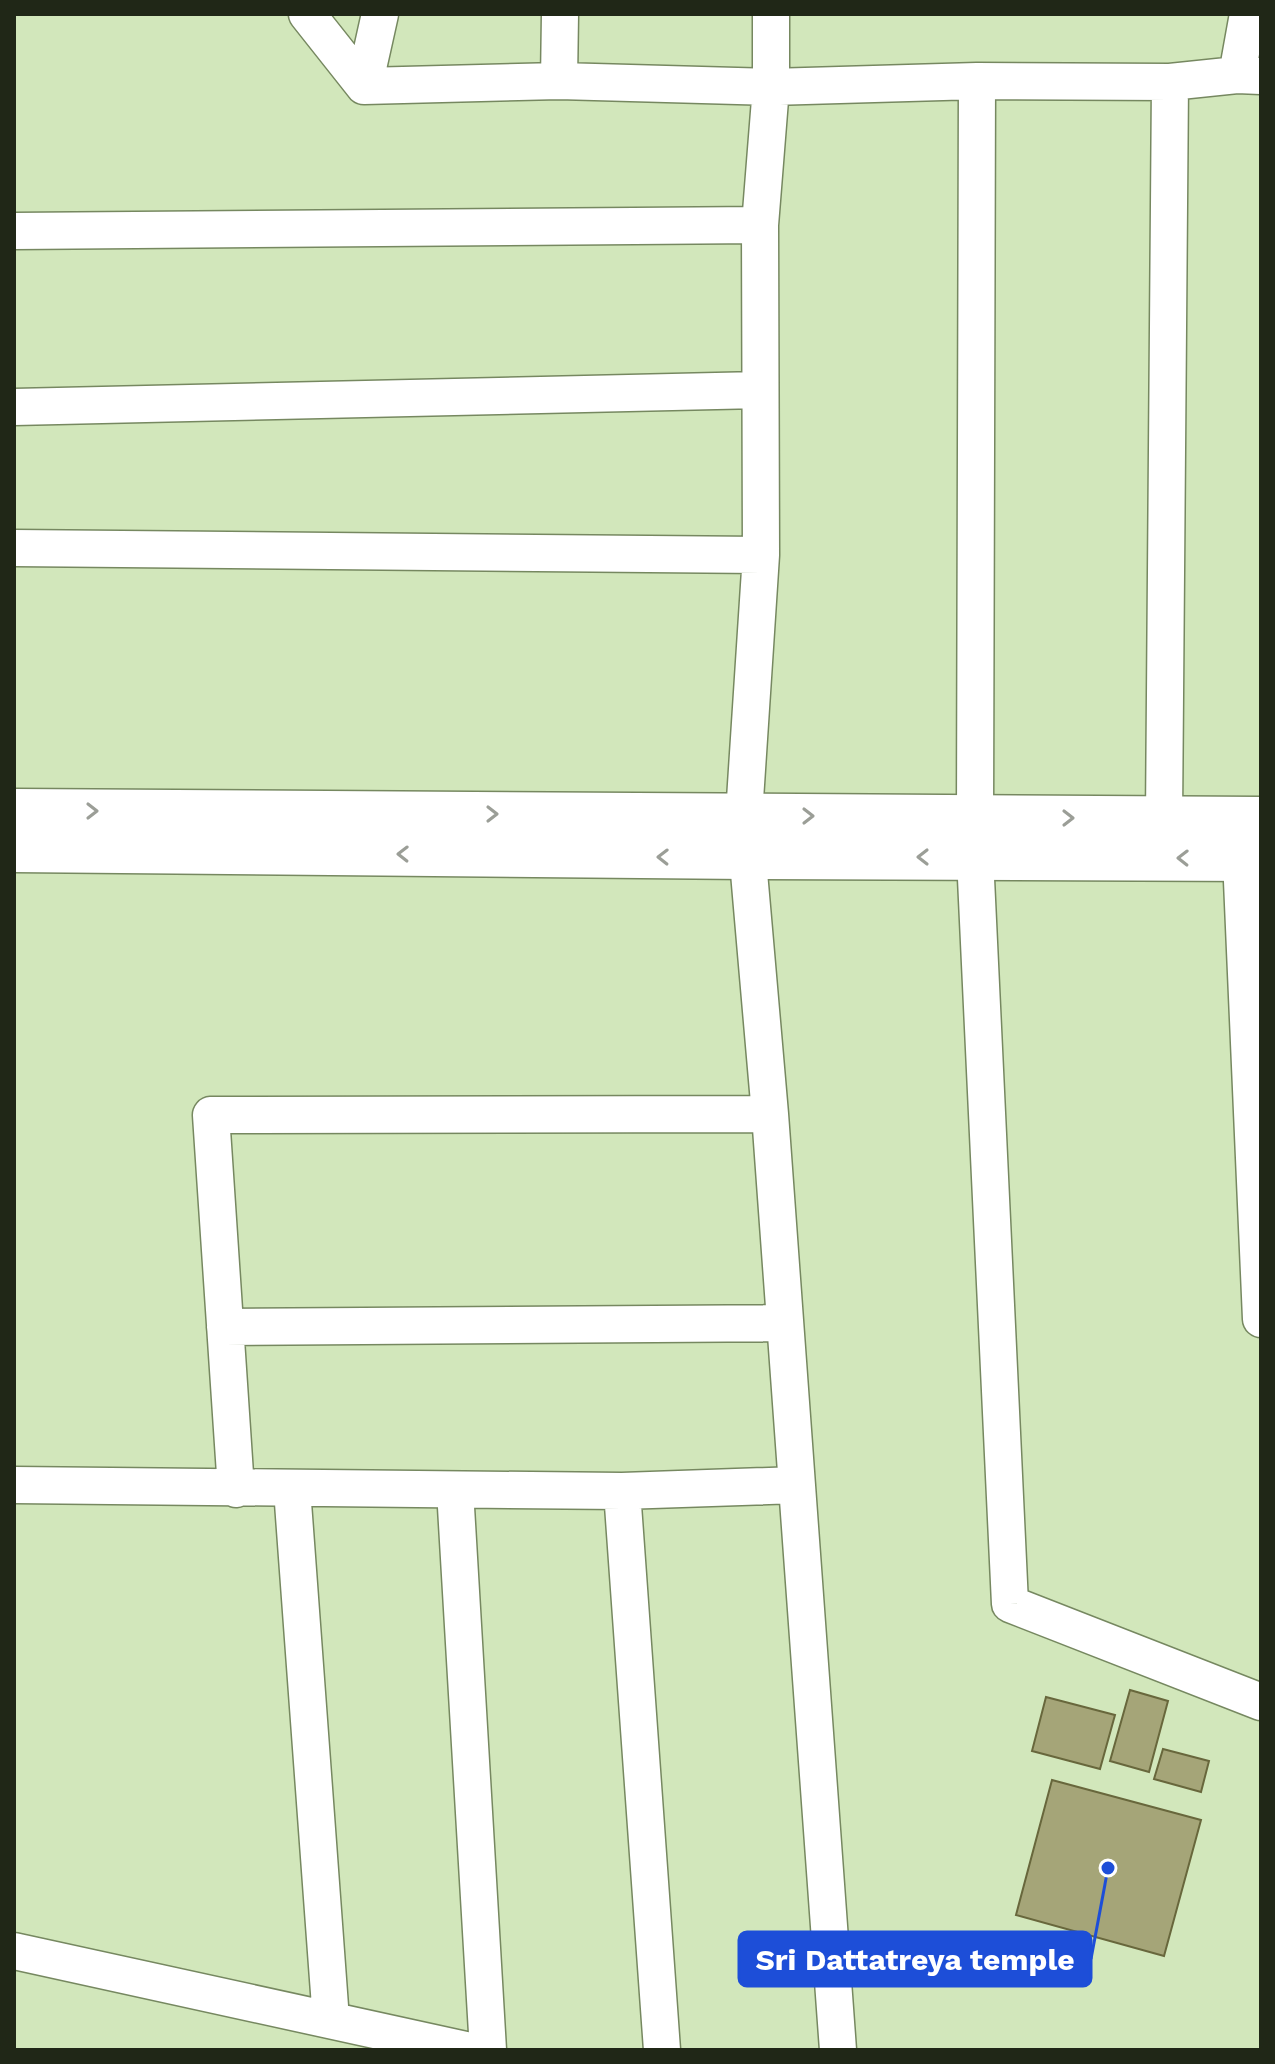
<svg xmlns="http://www.w3.org/2000/svg" width="1275" height="2064" viewBox="0 0 1275 2064" font-family="'Work Sans',sans-serif">
<rect width="100%" height="100%" fill="#d2e7bb"/>
<!-- building -->
<path fill="#a5a578" stroke="#68673c" stroke-width="2" d="M1130 1690 1168 1701 1149 1772 1110 1761Z
M1046 1697 1115 1715 1100 1769 1032 1751Z
M1163 1749 1209 1761 1201 1792 1154 1779Z
M1052 1780 1201 1820 1164 1956 1016 1915Z"/>
<g fill="none" stroke-linecap="round" stroke-linejoin="round">
<!-- street casing -->
<g stroke="#768860" stroke-width="39">
<path id="street" d="M307 14 364 86
M771 14V87L760 225 761 555 744 815 770 1114 838 2050
M1237 75 1248 14
M559 81 560 14
M364 86 559 81 771 87 977 81 1170 82 1237 75 1261 76
M364 86 380 14
M14 231 760 225
M14 407 760 390
M14 548 761 555
M975 817 977 81
M1164 818 1170 82
M975 857 1010 1604 1261 1702
M1241 858 1261 1319
M225 1327 785 1323
M14 1485 622 1491 797 1485
M236 1489 211 1115 770 1114
M292 1489 331 2020
M455 1490 488 2050
M622 1491 662 2050
M14 1951 466 2050"/>
</g>
<!-- secondary casing -->
<g stroke="#768860" stroke-width="47">
<path id="secondary" d="M14 811 1261 819
M14 850 747 857 1261 859"/>
</g>
<!-- street -->
<use href="#street" stroke="#fff" stroke-width="36"/>
<!-- secondary -->
<use href="#secondary" stroke="#fff" stroke-width="44"/>
</g>
<!-- one-way arrows -->
<defs><path id="oneway-chevron" d="M-2-3.5L2.5 0L-2 3.5" fill="none" stroke-width="1.6" stroke-linecap="round" stroke-linejoin="round" transform="scale(2)"/></defs>
<g stroke="#9b9e97">
<use href="#oneway-chevron" transform="translate(92 811)"/>
<use href="#oneway-chevron" transform="translate(492 814)"/>
<use href="#oneway-chevron" transform="translate(808 816)"/>
<use href="#oneway-chevron" transform="translate(1068 818)"/>
<use href="#oneway-chevron" transform="translate(403 854) rotate(-179)"/>
<use href="#oneway-chevron" transform="translate(663 857) rotate(-179)"/>
<use href="#oneway-chevron" transform="translate(923 857) rotate(180)"/>
<use href="#oneway-chevron" transform="translate(1183 858) rotate(-179)"/>
</g>
<!-- callouts -->
<path fill="none" stroke="#1d4ed8" stroke-width="3" d="M1108 1868L1091 1959"/>
<circle fill="#1d4ed8" stroke="#fff" stroke-width="3" cx="1108" cy="1868" r="8"/>
<rect fill="#1d4ed8" stroke="#1d4ed8" stroke-width="3" x="739" y="1932" width="352" height="54" rx="8"/>
<g font-size="30" text-anchor="middle" font-weight="bold" fill="#fff">
<text x="915" y="1970">Sri Dattatreya temple</text>
</g>
<!-- border -->
<rect width="1275" height="2064" fill="none" stroke="#202717" stroke-width="32"/>
</svg>
